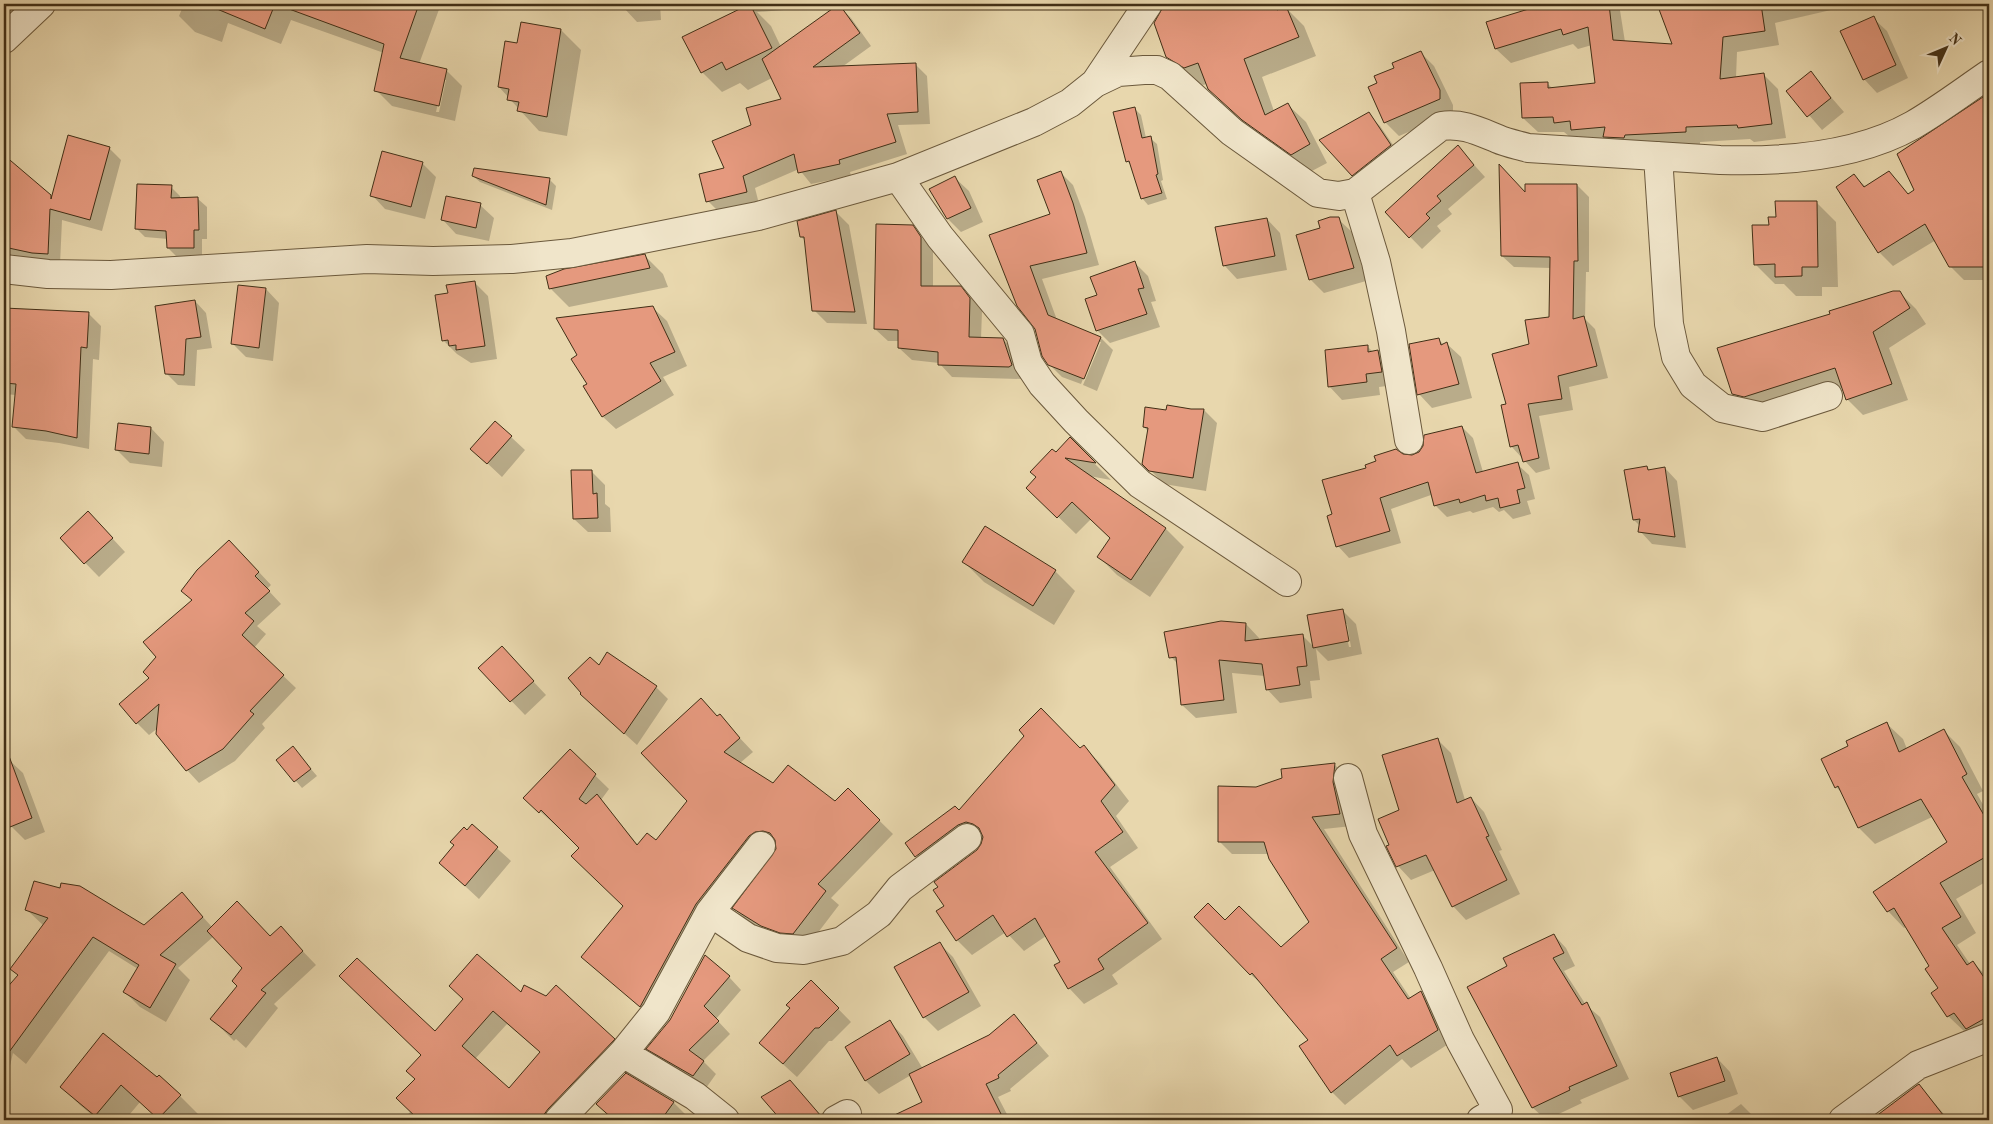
<svg xmlns="http://www.w3.org/2000/svg" width="1993" height="1124" viewBox="0 0 1993 1124" font-family="'Old Standard TT',serif">
<rect width="100%" height="100%" fill="#e8d7ad"/>
<filter id="stains"><feTurbulence type="fractalNoise" baseFrequency=".004" numOctaves="4"/><feColorMatrix values="0 0 0 0 .2 0 0 0 0 .09 0 0 0 0 .02 0 0 0 .5 -.17"/></filter>
<radialGradient id="worn" r=".72"><stop offset=".6" stop-color="#630" stop-opacity="0"/><stop offset="1" stop-color="#630" stop-opacity=".3"/></radialGradient>
<!-- shadow -->
<path fill="#0003" fill-rule="evenodd" d="M4 4H34L4 31Z
M184 4H441L419 64 446 70 462 86 455 121 392 106 376 90 384 53 291 20 281 44 228 23 222 42 195 32 179 16ZM443 80H446L439 112H436Z
M623 4H660L661 20 637 22 624 8Z
M746 4H779L784 10 757 12 771 26 781 47 839 6 851 18 871 46 842 67 915 64 927 76 930 124 898 125 907 154 850 172 851 176 811 184 799 169 755 188 759 204 720 213 708 201 753 126 783 100 772 78 748 90 740 83 722 92 702 72 749 6Z
M1175 4H1282L1304 26 1316 56 1262 77 1274 111 1287 104 1306 122 1327 163 1310 172 1261 138 1227 107 1207 84 1203 85 1186 75 1167 56 1164 8Z
M1549 4H1619L1625 42 1674 45 1659 4H1829L1831 10 1775 23 1779 45 1737 52 1736 78 1764 75 1778 89 1786 138 1754 142 1750 139 1700 142V146L1587 144 1579 136 1570 137 1564 132H1538L1523 118 1547 83 1553 89 1596 84 1592 45 1578 49 1573 44 1511 63 1496 49 1488 23Z
M1873 18 1887 31 1908 78 1877 93 1864 79Z
M561 30 581 50 567 136 539 131 499 87 518 45Z
M1420 52 1434 66 1453 105V113L1399 136 1385 122 1370 87Z
M1810 73 1844 112 1822 130 1788 91Z
M1989 94V180L1983 184 1989 192V280H1964L1950 266 1936 240 1893 266 1879 252 1853 175 1866 187 1889 172 1909 195 1915 191 1899 155Z
M1135 109 1141 115 1146 138H1150L1157 144 1163 180 1161 181 1167 199 1148 205 1142 198 1132 166 1127 161Z
M1368 114 1380 126 1402 158 1364 187 1352 175Z
M1458 147 1485 177 1448 209 1452 214 1437 226 1441 231 1422 249 1386 212Z
M109 148 121 160 102 231 62 220 60 265 8 257 4 253V157L52 198Z
M422 163 436 177 425 219 385 209 372 195Z
M1061 173 1073 185 1085 217 1099 265 1042 279 1057 320 1101 338 1113 350 1097 391 1083 385 1101 342H1098L1081 384 1062 377 1049 364 1033 324 991 235 1052 215Z
M473 176 549 179 556 186 552 210 480 182Z
M955 178 969 191 983 222 961 232 948 219Z
M1577 185 1589 197V272H1586L1585 319 1595 329 1608 378 1569 387 1573 410 1539 416 1550 469 1536 473 1511 446 1508 404 1530 345 1550 318 1551 268 1514 267 1502 256 1526 194Z
M171 187 180 196V199H198L207 207V239H202V256L177 257 168 248V239L145 237 136 228Z
M1816 202 1836 222 1838 287H1822V296H1796L1784 284H1775L1755 264 1770 226Z
M480 205 494 218 489 241 456 234 443 220Z
M836 212 849 225 867 324 827 323 814 310 806 241 801 237Z
M1267 219 1280 233 1287 270 1237 279 1224 265Z
M1338 219 1352 232 1366 281 1324 293 1310 279 1322 229Z
M912 226 933 251V287L960 288 973 300 982 311 981 339H1003L1015 352 1022 379 952 377 939 363 912 360 899 348V341H888L875 329Z
M645 256 663 274 668 287 569 307 550 288Z
M1135 263 1148 276 1156 301 1151 302 1160 327 1110 343 1097 330 1098 296Z
M474 282 488 296 497 359 471 363 457 354 443 340 449 294Z
M266 289 279 303 273 361 246 357 233 344Z
M1900 293 1916 309 1926 324 1889 348 1908 400 1863 415 1847 399 1843 387 1761 413 1750 410 1733 394Z
M195 301 206 313 212 348 197 350 195 386 178 385 166 373Z
M653 308 667 321 687 366 663 377 674 395 616 429 602 416Z
M4 309 89 314 101 326 99 360 93 359 89 449 59 443 26 439 14 427 16 395 4 394Z
M1439 340 1444 345 1447 344 1461 357 1472 398 1432 408 1419 394Z
M1367 346 1373 352 1378 351 1391 365 1395 385 1379 387 1380 395 1342 400 1329 386Z
M1204 410 1217 423 1206 491 1164 484 1144 464 1149 432 1144 427 1167 412Z
M1462 427 1473 438 1483 472 1517 464 1529 475 1535 499 1527 501 1531 514 1513 519 1504 510 1499 512 1493 507 1473 513 1470 511 1447 517 1435 505 1431 495 1391 509 1401 543 1349 558 1338 546 1334 515 1367 469 1403 456 1412 457Z
M151 428 164 442 162 467 130 463 117 450Z
M511 437 525 450 502 477 472 449Z
M1070 439 1111 480 1089 476 1166 529 1184 547 1150 597 1117 575 1099 557 1111 539 1091 519 1076 534 1046 505 1037 477Z
M1647 467 1650 471 1665 468 1677 481 1686 548 1652 544 1640 531V526L1634 520 1625 471Z
M591 471 605 485V504L610 508 611 532H588L574 519Z
M101 526 125 552 99 577 61 538Z
M242 554 271 585 267 589 281 604 257 626 266 634 254 648 296 688 262 724 265 728 235 761 199 783 187 770 158 728 149 735 137 723 157 657 193 601Z
M964 562 1055 571 1075 591 1054 625 984 582Z
M1342 610 1356 624 1362 654 1328 661 1316 649 1320 680 1310 681 1312 698 1280 703 1267 689 1265 676 1232 673 1237 713 1196 718 1182 705 1178 664 1171 657 1246 624 1259 638V640L1302 635 1314 647ZM1344 624H1347L1351 647H1349Z
M515 662 546 695 525 715 480 668Z
M599 667 656 687 668 699 637 745 594 706Z
M719 716 753 752 740 763 774 785 835 803 848 790 893 834 831 898 839 905 807 947 776 939 748 922 734 908 778 849 777 844 769 845 655 1019 583 957 624 906 581 848 525 798 570 751 609 789 601 800 638 845 656 842 689 801Z
M1886 723 1903 739 1907 749 1944 731 1960 747 1983 791 1977 794 1989 815V880L1956 899 1976 933 1957 945 1970 964 1973 962 1989 979V1041L1983 1045 1969 1030 1965 1032 1948 1016 1931 966 1907 926 1904 928 1888 911 1949 843 1932 817 1875 844 1859 828 1844 795 1836 787 1850 747Z
M1438 740 1451 753 1465 800 1471 798 1484 812 1502 850 1499 851 1520 894 1466 920 1453 906 1435 870 1411 880 1398 866 1388 847 1391 846 1400 810Z
M1084 747 1099 762 1129 801 1116 816 1138 848 1110 867 1162 939 1112 975 1118 984 1084 1004 1069 988 1062 963 1046 936 1024 951 1006 932 972 955 957 940 946 906 983 844V838L973 840 931 871 907 843 959 811Z
M293 748 317 776 302 788 278 760Z
M9 760 23 773 45 832 25 840 11 826 4 806V762Z
M1334 764 1347 777 1352 826 1324 829 1409 962 1393 972 1411 999 1421 993 1434 1006 1450 1043 1411 1068 1402 1059 1345 1105 1332 1092 1310 1040 1264 986 1250 974 1225 921 1281 949 1311 922 1269 854H1232L1219 841 1256 788Z
M472 826 511 861 479 899 440 863Z
M182 894 212 927 294 942 316 965 274 1004 278 1008 246 1048 236 1039 234 1041 212 1019 239 986 244 968 214 936 178 968 190 980 166 1022 140 1007 125 992 138 969 109 951 26 1064 13 1053 4 1091V993L19 976 12 969 44 926 26 909 144 927Z
M1554 935 1566 948 1575 966 1564 971 1586 1005 1600 1017 1629 1079 1580 1100 1582 1103 1546 1120 1533 1108 1469 987 1509 966Z
M939 943 953 957 981 1006 938 1031 924 1017 896 968Z
M729 977 741 990 716 1019 730 1034 703 1061 716 1074 706 1088 660 1061 648 1049Z
M811 981 851 1022 832 1041H829L797 1077 774 1056 791 1008Z
M522 994 614 1039 627 1053 563 1120H403L411 1111 422 1055 435 1032ZM507 1024 541 1053 509 1090 475 1059Z
M1014 1016 1049 1056 1010 1089 1011 1091 998 1097 1010 1120H887L924 1102 911 1075 879 1094 866 1081 846 1048 890 1022 903 1036 923 1069 990 1036Z
M103 1035 180 1096 204 1120H159L140 1102 125 1120H98L80 1105 61 1087Z
M1717 1058 1730 1072 1738 1094 1693 1110 1679 1096Z
M626 1074 674 1103 687 1116 684 1120H601L607 1114 597 1105Z
M790 1082 803 1095 825 1120H782L763 1098Z
M1919 1085 1949 1120H1873Z
M1741 1104 1757 1120H1719Z"/>
<!-- building -->
<path fill="#e5997e" stroke="#412f16" fill-rule="evenodd" d="M205 4H275L265 29Z
M282 4H419L400 58 447 69 439 106 374 91 384 44 281 6Z
M750 4 772 48 726 70 722 62 701 73 682 37Z
M839 4 860 33 813 67 916 63 918 112 887 114 896 142 839 160 840 164 798 173 794 154 743 176 747 192 706 202 699 174 724 168 712 141 751 125 746 108 781 99 762 59Z
M1172 4H1274L1277 10 1286 6 1299 37 1244 59 1265 115 1288 103 1310 144 1291 155 1242 120 1208 89 1198 63 1184 68 1166 57 1154 23 1163 7Z
M1545 4H1609L1613 40 1672 44 1657 4H1761L1765 31 1723 37 1720 79 1764 73 1772 124 1738 128 1737 125 1686 127V132L1625 135 1624 138 1603 137 1605 127 1571 130 1570 121 1554 123 1553 117 1522 118 1520 83 1548 82V88L1595 83 1588 27 1563 35 1561 29 1495 49 1486 22Z
M1874 16 1896 65 1863 80 1840 31Z
M521 22 561 29 547 117 517 111 519 102 507 100 509 89 498 87 505 41 517 43Z
M1421 51 1440 90V99L1384 123 1368 87 1377 83 1374 76 1394 68 1392 63Z
M1811 71 1831 98 1807 117 1786 91Z
M1989 93V267H1949L1925 224 1878 253 1836 187 1854 174 1864 187 1889 171 1908 194 1914 190 1897 154Z
M1135 107 1142 138 1151 136 1158 174 1156 175 1162 193 1141 199 1129 161 1126 162 1113 112Z
M1369 112 1391 145 1352 176 1319 140Z
M68 135 110 147 90 220 50 209 48 254 32 253 4 247V155L51 195V199Z
M1458 145 1474 165 1437 196 1441 201 1426 214 1430 218 1409 238 1385 212Z
M382 151 423 162 411 207 370 196Z
M1499 164 1525 192V184H1577L1578 261H1574L1573 319 1584 316 1597 366 1558 376 1562 399 1528 404 1539 458 1523 462 1518 445 1510 447 1501 405 1506 404 1492 354 1529 344 1525 320 1549 317 1550 257 1501 256Z
M474 168 550 178 546 205 472 176Z
M1061 171 1073 203 1087 253 1030 266 1048 315 1101 337 1084 379 1048 365 1042 356 1035 329 1017 306 989 235 1050 214 1037 180Z
M955 176 971 208 947 219 929 189Z
M137 184 172 185 171 198 198 197 199 230H194V248H167L166 231 135 229Z
M446 196 481 203 476 228 441 220Z
M1775 201H1817L1818 267H1802V276L1775 277V264L1754 265 1752 225H1769L1768 217H1776Z
M836 210 855 312 812 311 804 237H800L797 221Z
M1330 217H1339L1354 268 1309 280 1296 235 1320 228 1318 221Z
M1267 218 1275 256 1223 266 1215 227Z
M876 224 913 225 921 237V286H961L970 298 969 337 1003 338 1012 365 1009 367 938 365V352L898 348V330L874 329Z
M645 254 650 268 549 289 546 276 564 269Z
M1135 261 1144 288 1138 289 1147 314 1096 331 1085 299 1097 295 1090 277Z
M475 281 485 346 456 350V345L449 346 448 340 442 341 435 295 448 293 446 285Z
M238 285 266 288 259 348 231 344Z
M1893 291H1900L1910 308 1873 332 1892 384 1846 400 1835 368 1744 397 1732 394 1717 348 1830 314 1829 311Z
M195 300 201 337 186 339 184 375 165 374 155 306Z
M653 306 675 352 650 363 661 381 602 417 583 386 587 384 571 359 577 355 556 318Z
M4 308 89 312 87 348 81 347 77 438 46 431 12 427 16 384 4 383Z
M1439 338 1441 345 1447 342 1459 384 1417 395 1409 344Z
M1368 345V352L1378 350 1382 372 1366 374 1367 382 1328 387 1325 350Z
M1167 405 1191 409H1204L1193 478 1149 471 1142 464 1148 428 1143 427 1145 407 1166 410Z
M495 421 512 436 487 464 470 449Z
M118 423 151 427 149 454 115 450Z
M1462 426 1476 473 1518 462 1525 488 1517 490 1520 503 1500 508 1498 498 1486 501 1485 495 1460 503 1459 499 1434 506 1428 482 1380 498 1390 531 1336 547 1327 516 1332 514 1322 480 1366 468 1365 465 1376 461 1374 456 1396 449 1403 454 1412 455 1419 452 1423 446 1424 435Z
M1070 437 1096 463 1065 458 1166 528 1131 580 1097 557 1110 538 1072 502 1057 518 1026 488 1036 477 1030 472 1052 449 1056 452Z
M1647 466 1648 470 1665 467 1675 537 1638 532 1640 519 1633 520 1624 470Z
M571 470H592L593 494 597 493 598 518 573 519Z
M88 511 113 538 84 564 60 538Z
M985 526 1056 570 1033 606 962 562Z
M229 540 259 572 255 576 270 591 245 613 254 621 242 635 284 675 250 711 254 714 223 749 186 771 156 734 159 704 136 724 119 704 149 678 143 672 156 657 143 642 192 600 181 591 197 570Z
M1343 609 1349 641 1313 648 1307 615Z
M1221 621 1246 623 1245 641 1303 634 1307 666 1297 667 1300 685 1266 690 1262 664 1219 660 1224 700 1181 705 1176 657 1169 658 1164 632Z
M502 646 534 681 510 702 478 668Z
M607 652 657 686 624 734 580 694 581 693 568 678 590 657 599 665Z
M701 698 717 716 720 714 740 738 724 752 773 783 788 765 835 801 848 788 880 820 818 884 826 891 793 934 780 933 761 926 732 908 776 849 775 840 770 833 763 831 755 832 749 836 696 904 640 1007 581 957 623 906 571 856 579 848 541 810 539 813 523 798 570 749 596 774 579 799 586 804 597 794 637 845 647 833 656 840 687 801 641 753Z
M1041 708 1080 748 1084 745 1115 785 1101 801 1123 832 1095 852 1148 923 1098 959 1104 969 1068 989 1054 965 1060 962 1035 918 1007 937 993 915 956 941 936 911 944 906 933 890 938 887 934 882 977 850 981 844 983 837 979 828 973 824 966 822 958 825 915 857 905 843 955 806 959 810 1024 736 1019 730Z
M1887 722 1899 752 1944 729 1967 774 1962 777 1989 824V855L1940 883 1961 917 1942 928 1967 965 1973 961 1989 985V1016L1966 1029 1954 1013 1947 1017 1931 993 1938 988 1925 969 1929 966 1894 908 1887 912 1873 892 1947 842 1921 799 1858 828 1838 786 1835 788 1821 759 1848 746 1846 741Z
M1438 738 1457 803 1471 797 1489 836 1486 837 1507 880 1452 907 1426 855 1396 867 1386 846 1389 845 1378 819 1399 810 1382 755Z
M293 746 311 769 294 782 276 760Z
M6 748 32 818 10 827 4 809V749Z
M1335 763 1333 782 1340 814 1312 817 1397 948 1381 959 1408 999 1421 991 1438 1030 1397 1056 1390 1045 1331 1093 1299 1046 1308 1040 1252 973 1250 975 1194 917 1208 903 1225 920 1239 906 1281 947 1309 922 1269 859 1264 842H1218V786L1256 787 1282 778 1281 769Z
M472 824 498 847 465 886 439 863 454 845 450 842 464 827 467 830Z
M34 881 60 888 61 883 80 886 144 925 182 892 203 917 160 955 176 964 150 1008 123 992 139 965 93 937 4 1059V991L18 975 10 969 48 918 25 910Z
M237 901 270 936 281 926 303 951 261 990 266 993 231 1035 210 1019 237 986 232 981 242 968 207 931Z
M1554 934 1564 953 1553 958 1582 1005 1587 1002 1617 1066 1569 1087 1570 1090 1532 1108 1467 987 1507 966 1503 958Z
M940 942 969 992 923 1018 894 967Z
M477 954 521 992 524 985 546 996 556 985 615 1039 548 1109 540 1120H419L396 1098 415 1079 406 1071 421 1055 339 976 357 958 435 1031 463 999 449 986ZM493 1011 540 1052 509 1088 462 1046Z
M705 955 730 976 704 1006 719 1021 689 1050 704 1061 693 1076 646 1049 670 1020Z
M811 980 839 1008 819 1028H815L783 1064 759 1043 790 1008 786 1005Z
M1014 1014 1037 1043 998 1075 999 1078 986 1084 1004 1120H884L922 1102 909 1074 989 1035Z
M890 1020 910 1054 865 1081 845 1047Z
M103 1033 157 1077 159 1075 181 1095 158 1119 121 1085 95 1116 60 1087Z
M1717 1057 1725 1081 1678 1097 1670 1073Z
M626 1073 674 1102 661 1120H614L596 1104Z
M790 1080 821 1116 820 1120H781L761 1097Z
M1919 1084 1947 1120H1871L1916 1086Z"/>
<g fill="none" stroke-linecap="round" stroke-linejoin="round">
<!-- minor casing -->
<g stroke="#6b593c" stroke-width="30">
<path id="minor" d="M4 39 41 4
M1095 83 1148 4
M1658 156 1669 324 1676 357 1693 385 1722 408 1763 417 1828 396
M898 177 940 237 1020 334 1028 363 1042 384 1076 421 1140 484 1287 582
M1355 193 1376 262 1391 331 1409 440
M4 269 48 274 111 275 367 259 433 261 512 259 572 253 758 216 898 177 1034 122 1070 103 1095 83 1118 72 1144 70H1157L1170 76 1232 132 1318 193 1339 196 1355 193 1441 126C1463 123 1478 131 1498 139 1507 143 1518 145 1528 148L1720 160C1782 162 1858 156 1913 125 1939 110 1964 91 1989 74
M1348 778 1363 834 1428 968 1460 1040 1498 1110 1481 1120
M710 912 748 938 777 948 804 950 842 941 879 914 900 888 967 838
M623 1053 695 1096 725 1120
M559 1120 623 1053 656 1012 710 912 761 846
M836 1120 847 1114
M1843 1120 1918 1065 1989 1037"/>
</g>
<!-- minor -->
<use href="#minor" stroke="#f0e5ca" stroke-width="28"/>
</g>
<!-- margin -->
<rect width="1993" height="1124" fill="none" stroke="#e8d7ad" stroke-width="20"/>
<rect x="5" y="5" width="1983" height="1114" fill="none" stroke="#412f16" stroke-width="2.5"/>
<rect x="10" y="10" width="1973" height="1104" fill="none" stroke="#412f16"/>
<!-- north arrow -->
<g transform="translate(1946 48) rotate(46)" stroke="#f0e5ca" stroke-width="4" paint-order="stroke">
<path d="M0-4L9 19L0 12L-9 19Z" fill="#412f16"/>
<text y="-8" font-size="14" font-weight="bold" text-anchor="middle" fill="#412f16">N</text>
</g>
<rect width="100%" height="100%" filter="url(#stains)"/>
<rect width="100%" height="100%" fill="url(#worn)"/>
</svg>
